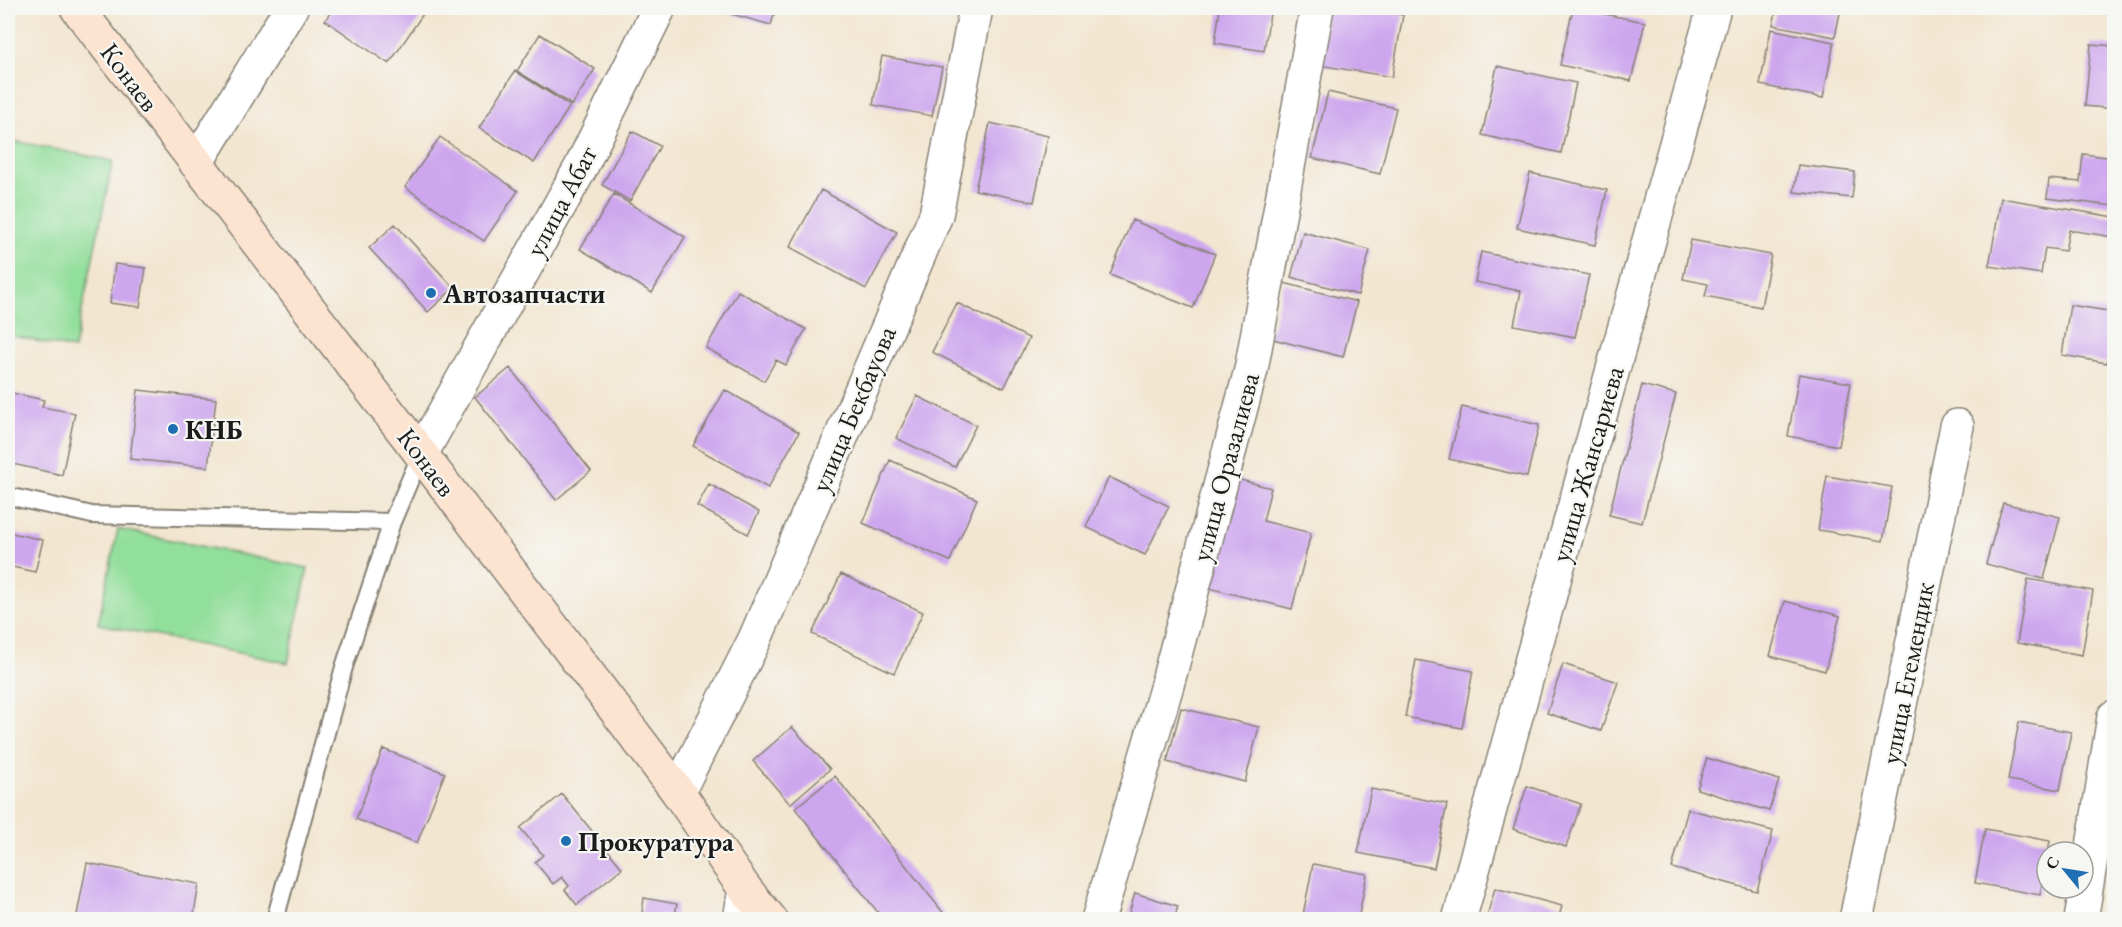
<svg xmlns="http://www.w3.org/2000/svg" width="2122" height="927" viewBox="0 0 2122 927" font-family="'EB Garamond',serif">
<rect width="100%" height="100%" fill="#f6f6f2"/>
<filter id="ink" filterUnits="userSpaceOnUse"><feTurbulence type="fractalNoise" baseFrequency=".0167" numOctaves="2"/><feDisplacementMap in="SourceGraphic" scale="12" xChannelSelector="R" yChannelSelector="G"/><feConvolveMatrix kernelMatrix="1 2 1 2 8 2 1 2 1" color-interpolation-filters="sRGB"/></filter>
<filter id="wash" filterUnits="userSpaceOnUse"><feTurbulence type="fractalNoise" baseFrequency=".008" numOctaves="4" result="noise"/><feDisplacementMap in="SourceGraphic" scale="24" xChannelSelector="R" yChannelSelector="G"/><feGaussianBlur stdDeviation="1.35" result="paint"/><feColorMatrix in="noise" values="0 0 0 0 0 0 0 0 0 0 0 0 0 0 0 0 0 1.4 0 .05"/><feComposite in="paint" operator="in"/></filter>
<g filter="url(#wash)">
<rect width="100%" height="100%" fill="#f2e6d0"/>
<!-- green -->
<path fill="#92de9b" stroke="#577d5c" stroke-width="1.5" d="M14 141 113 161 74 349 8 335V172Z
M118 529 308 568 288 663 98 624Z"/>
<g id="blocks">
<!-- building -->
<path fill="#cda6ee" d="M334 8H421L425 11 389 64 325 20Z
M710 8H776L771 25Z
M1220 8H1271L1264 51 1215 43Z
M1327 8H1360L1403 15 1392 77 1318 65Z
M1573 8 1645 22 1631 81 1560 65Z
M1777 8H1841L1835 37 1773 25Z
M1771 29 1834 42 1823 98 1760 85Z
M540 34 595 69 572 105 517 71Z
M2091 44 2114 46V109L2085 106Z
M882 56 942 67 932 116 873 105Z
M1497 66 1576 83 1561 153 1482 135Z
M515 71 570 106 534 163 479 128Z
M1328 92 1396 108 1380 174 1312 158Z
M990 123 1048 136 1034 202 975 190Z
M632 131 660 146 630 201 602 185Z
M440 137 518 191 484 241 405 187Z
M2083 154 2114 158V206L2047 198 2049 179 2080 182Z
M1798 165 1855 172 1852 198 1794 192Z
M1530 173 1607 190 1595 245 1517 228Z
M821 190 897 232 866 289 790 247Z
M614 194 685 237 652 293 580 249Z
M2001 198 2114 217V237L2069 230 2065 251 2045 248 2041 274 1989 266Z
M1132 220 1215 254 1193 308 1110 275Z
M395 224 454 288 428 312 369 248Z
M1303 232 1370 250 1358 295 1291 277Z
M1691 240 1771 255 1761 307 1705 296 1708 284 1683 279Z
M1481 252 1589 275 1575 337 1514 325 1521 291 1475 282Z
M115 264 146 268 140 307 110 303Z
M1284 283 1357 302 1343 357 1269 338Z
M738 291 806 329 786 365 776 360 764 381 706 348Z
M957 303 1029 338 1004 388 932 352Z
M2070 305 2114 312 2107 363 2062 355Z
M510 368 591 471 556 500 475 397Z
M1799 374 1851 383 1839 446 1788 436Z
M1642 385 1676 394 1642 523 1609 515Z
M138 390 216 399 208 467 130 459Z
M725 390 799 432 768 488 693 446Z
M8 392 44 400 42 407 75 413 62 475 8 463Z
M917 396 976 425 955 467 896 438Z
M1462 407 1539 425 1527 477 1449 459Z
M890 460 977 499 950 561 863 523Z
M1827 476 1892 487 1883 541 1818 530Z
M1109 477 1169 506 1145 555 1086 527Z
M1237 479 1271 488 1263 521 1311 533 1292 609 1209 588Z
M709 484 759 512 748 534 697 506Z
M2003 503 2060 517 2044 579 1986 564Z
M12 533 43 540 35 572 8 566Z
M841 574 923 612 894 673 812 634Z
M2028 579 2093 591 2082 655 2017 643Z
M1785 601 1840 616 1825 671 1770 656Z
M1416 660 1473 671 1462 728 1405 717Z
M1563 664 1618 682 1601 731 1547 713Z
M1181 708 1259 727 1245 782 1167 762Z
M2019 722 2071 732 2060 790 2008 780Z
M792 727 830 769 790 804 753 761Z
M383 749 445 773 417 843 356 819Z
M1707 758 1779 780 1769 811 1697 789Z
M835 776 949 920H884L795 808Z
M1527 786 1581 804 1566 847 1513 829Z
M1371 789 1447 804 1434 868 1358 853Z
M562 794 622 868 577 905 565 890 569 886 562 877 553 884 535 862 543 855 520 828Z
M1688 809 1773 831 1757 891 1672 868Z
M1985 829 2050 841 2040 895 1975 883Z
M87 863 199 884 193 920H76Z
M1313 864 1367 874 1358 920H1302Z
M1495 888 1562 906 1558 920H1486Z
M1135 893 1178 906 1174 920H1127Z
M644 898 677 904 674 920H641Z"/>
</g>
</g>
<g filter="url(#ink)">
<use href="#blocks" fill-opacity="0" stroke="#878176" stroke-width="1.5"/>
<g fill="none" stroke-linecap="round" stroke-linejoin="round">
<!-- service casing -->
<g stroke="#878176" stroke-width="20">
<path id="service" d="M8 496 92 515 392 522
M275 920 344 667 392 522 421 454"/>
</g>
<!-- minor casing -->
<g stroke="#878176" stroke-width="36">
<path id="minor" d="M196 163 291 8
M421 454 580 169 659 8
M678 792 755 639 936 215 976 8
M740 920 745 889
M1098 920 1167 685 1251 370 1317 8
M1459 920 1714 8
M1856 920 1957 426
M2081 920 2114 717"/>
</g>
<!-- secondary casing -->
<g stroke="#878176" stroke-width="36">
<path id="secondary" d="M77 8 421 454 678 792 745 889 771 920"/>
</g>
<!-- service -->
<use href="#service" stroke="#fff" stroke-width="16"/>
<!-- minor -->
<use href="#minor" stroke="#fff" stroke-width="33"/>
<!-- secondary -->
<use href="#secondary" stroke="#fde4d1" stroke-width="33"/>
</g>
</g>
<!-- markers -->
<g fill="#1f6fb2" stroke="#f6f6f2" stroke-width="2">
<circle cx="431" cy="293" r="6"/>
<circle cx="173" cy="429" r="6"/>
<circle cx="566" cy="841" r="6"/>
</g>
<g text-anchor="middle" dominant-baseline="central" stroke-width="4.5" stroke-linejoin="round" paint-order="stroke">
<!-- street labels -->
<g font-size="27" fill="#1c1c1c" stroke="#f6f6f2">
<text transform="translate(130 77) rotate(53)">Конаев</text>
<text transform="translate(561 201) rotate(-62)">улица Абат</text>
<text transform="translate(853 409) rotate(-67)">улица Бекбауова</text>
<text transform="translate(427 462) rotate(53)">Конаев</text>
<text transform="translate(1587 464) rotate(-74)">улица Жансариева</text>
<text transform="translate(1225 467) rotate(-75)">улица Оразалиева</text>
<text transform="translate(1907 673) rotate(-79)">улица Егемендик</text>
</g>
<!-- poi labels -->
<g font-size="27" font-weight="bold" fill="#1c1c1c" stroke="#f6f6f2" text-anchor="start">
<text x="443" y="293">Автозапчасти</text>
<text x="185" y="429">КНБ</text>
<text x="578" y="841">Прокуратура</text>
</g>
</g>
<!-- margin -->
<rect width="2122" height="927" fill="none" stroke="#f6f6f2" stroke-width="30"/>
<!-- north arrow -->
<g transform="translate(2065 870) rotate(300)"><circle r="28" fill="#f6f6f2" stroke="#9f9f9c" stroke-width="1.5"/>
<path d="M0-4.5L10 22L0 15L-10 22Z" fill="#1f6fb2"/>
<text y="-9" font-size="16" font-weight="bold" text-anchor="middle" fill="#1c1c1c">С</text>
</g>
</svg>
